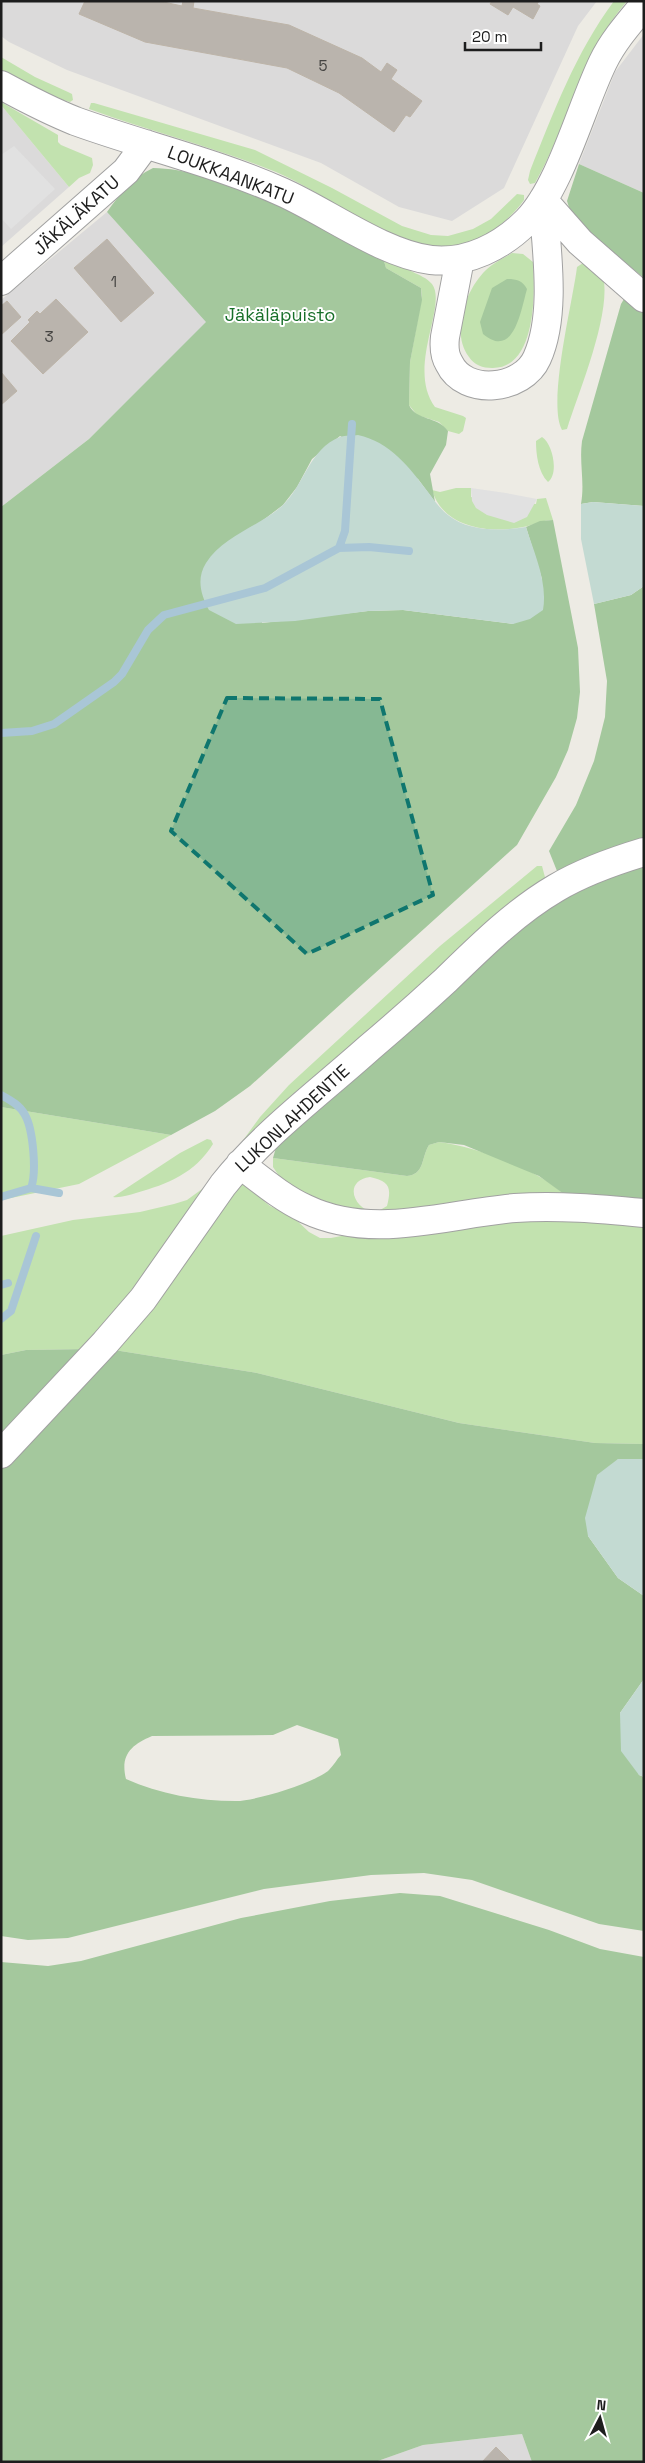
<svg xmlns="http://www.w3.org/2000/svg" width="645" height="2463" viewBox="0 0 645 2463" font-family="'Space Grotesk',sans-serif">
<rect width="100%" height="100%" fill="#edebe4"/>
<!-- residential -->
<path fill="#dbdada" d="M1 1H597L578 26 504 188 452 221 399 207 321 163 67 70 9 42 1 36Z
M644 34V193L579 164 615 72Z
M1 105 69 187 1 247Z
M107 212 207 322 89 439 1 507V300Z
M522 2434 532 2462H375L423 2445Z"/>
<!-- grass -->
<path fill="#c2e2af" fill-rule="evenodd" d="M614 1H627C581 54 569 124 535 183L530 184 528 180 530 171C553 113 576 52 614 1Z
M1 57 35 77 68 92 72 94 73 100 70 102 63 100 2 72Z
M1 102 58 135V142L61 145 92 158 93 165 90 173 79 178 69 187 1 105Z
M91 103H94L255 150 332 188 402 226 431 235 448 236 473 229 491 219 517 194 524 195V200C507 224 476 247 445 247 388 247 328 194 276 172 216 148 153 132 92 110L89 109Z
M512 253 523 254 533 262C535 291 537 369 492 368 483 368 474 365 469 357 450 332 466 289 486 270 493 263 504 258 512 253Z
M384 261C394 262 404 267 413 272 419 275 427 278 432 284 448 305 406 368 435 407L463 416 466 418 463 431 459 434 448 431 439 422 417 415 409 405 410 362 422 296 421 288 386 268Z
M583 263 603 276C612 313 579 391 567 429L562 430C547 403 573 301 577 267Z
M542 437C553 444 559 474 548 482 538 472 536 454 536 441Z
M456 488H471V497L536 504 537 499 546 498 553 520C542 520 534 525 523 527 490 534 443 528 432 490L440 492Z
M537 866H542L546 881 233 1154 260 1117 289 1085 440 946Z
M1 1107 171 1135 79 1184 1 1200Z
M207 1139 211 1140 213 1144C195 1173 168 1184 136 1193 129 1195 120 1198 113 1197L180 1153Z
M439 1142C480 1148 537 1168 567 1197L372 1216 313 1199 281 1179 273 1167V1158L407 1176C425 1174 421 1158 429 1145ZM370 1177C389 1181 392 1187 387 1206L375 1213C353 1209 343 1181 370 1177Z
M247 1182 261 1191 265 1202 270 1206 293 1217 309 1232 320 1238H331L357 1233 508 1219 644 1222V1444L595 1443 459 1423 257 1373 108 1349 232 1185Z
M209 1184 213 1186 89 1349 26 1350 1 1355V1236L73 1220 140 1212 174 1204 187 1200Z"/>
<!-- forest -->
<path fill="#a4c89d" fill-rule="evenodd" d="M579 164 644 193V278L573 220 567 201Z
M153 168C225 169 320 227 384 261L386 268 421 288 422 300 410 362 409 405C416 421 438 416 448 431L446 445 430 474 435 502 418 479 340 436 312 459 297 487 283 505 262 521V623L368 611 403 610 513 624 542 579 526 527 540 521 553 520 578 648 580 692 577 718 568 750 556 777 517 845 250 1086 215 1111 171 1135 1 1107V507L89 439 206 322 107 212C120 194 132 178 153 168Z
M507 279C516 279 522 280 527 289 521 310 514 360 483 334L480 322 492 288Z
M629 298 644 308V506L593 502 581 504C585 482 579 463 582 441L621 304 624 299Z
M644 586V844L561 872 557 871 549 851 576 805 594 761 605 717 607 681 594 604 631 595Z
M644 859V1204L568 1197 539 1176 464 1145 439 1142 429 1145C421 1158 425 1174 407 1176L273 1158 277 1144 536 910Z
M89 1349 1 1438V1355L26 1350Z
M108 1349 257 1373 459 1423 595 1443 644 1444V1459H618L588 1536 618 1578 644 1596V1679L620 1713 639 1775 644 1777V1931L599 1924 472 1880 424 1873 371 1875 264 1889 68 1938 28 1940 1 1936V1464ZM297 1725 338 1739 341 1755C337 1759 334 1765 329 1770 317 1782 253 1802 235 1801 199 1801 159 1794 126 1779 120 1755 131 1745 152 1736L273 1735Z
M400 1893 440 1896 549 1930 600 1949 644 1957V2462H532L522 2434 423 2445 375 2462H1V1962L48 1966 81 1961 241 1918 330 1901Z"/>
<!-- wetland -->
<path fill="#c3dad2" d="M358 435C390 442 409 467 428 492 434 500 440 509 448 515 469 532 500 531 526 527 534 553 548 582 543 610L530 619 513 624 403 610 368 611 295 621 236 624 209 610C201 595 196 579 206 563 223 536 258 527 282 506 304 486 309 449 340 437 345 435 353 436 358 435Z
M593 502 644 506V586L631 595 594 604 581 539V504Z
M618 1459H644V1596L618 1578 588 1536 585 1518 597 1475Z
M644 1679V1777L639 1775 621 1751 620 1713Z"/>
<!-- parking -->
<path fill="#e1e1e1" d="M14 146 55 189 11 229 1 218V155Z
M471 488 506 493 537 499 527 517 514 523 487 515 476 508 472 501Z"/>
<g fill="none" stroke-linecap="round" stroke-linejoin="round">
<!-- stream -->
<path stroke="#a9c6d6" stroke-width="8" d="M339 548 369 547 409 551
M1 733 32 731 54 724 114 682 122 674 148 630 164 615 265 588 339 548 345 531 352 424
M1 1095C10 1100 20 1105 25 1115 33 1129 37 1172 31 1188L1 1197
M31 1188 59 1193
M1 1285 8 1283
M1 1319 11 1311 36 1236"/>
</g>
<!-- building -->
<path fill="#bab4ad" stroke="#bdb4a8" d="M85 1H159L182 6 183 1H194L193 8 289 25 362 58 381 72 387 63 397 70 391 79 422 101 410 117 406 115 394 132 339 93 287 68 145 42 79 14Z
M492 1H539L537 4 540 6 533 19 513 7 508 15 490 4Z
M107 239 154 293 121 322 74 268Z
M56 299 88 332 43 374 11 341 30 322 28 320 37 311 40 314Z
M7 301 21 317 1 335V306Z
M1 372 17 391 1 405Z
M496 2447 511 2462H482Z"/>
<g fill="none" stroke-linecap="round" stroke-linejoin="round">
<!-- minor casing -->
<g stroke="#a1a1a1" stroke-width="30">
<path id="minor" d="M1 85C25 98 50 111 75 121 144 146 215 162 282 192 327 212 383 254 431 260 468 264 502 246 527 221 561 186 581 107 603 62 613 41 629 23 644 5
M543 200 580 242 644 298
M460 259 445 337C444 346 444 355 449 363 465 397 523 390 537 358 557 314 546 247 543 200
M1 281 126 171 146 144
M240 1164C261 1180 282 1198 306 1209 373 1241 445 1214 515 1208 558 1205 601 1209 644 1213
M1 1454 105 1343 143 1299 223 1185C264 1133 320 1092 369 1048 395 1026 421 1003 446 980 480 947 515 912 556 888 583 872 614 861 644 852"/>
</g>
<!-- minor -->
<use href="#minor" stroke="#fff" stroke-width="28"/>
</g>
<!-- marked area -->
<path fill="#0f766e" fill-opacity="0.2" stroke="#0f766e" stroke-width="4" stroke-dasharray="10 6" stroke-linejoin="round" d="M227 698 380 699 433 895 307 954 171 831Z"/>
<g text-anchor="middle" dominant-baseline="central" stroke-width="4" stroke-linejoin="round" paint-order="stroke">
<!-- number labels -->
<g font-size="15" fill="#444341">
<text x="323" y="65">5</text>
<text x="114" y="281">1</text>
<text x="49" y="336">3</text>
</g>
<!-- street labels -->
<g font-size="18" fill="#1d1d1d" stroke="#fff">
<text transform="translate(231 175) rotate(21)">LOUKKAANKATU</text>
<text transform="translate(76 215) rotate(-42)">JÄKÄLÄKATU</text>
<text transform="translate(292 1118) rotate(-43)">LUKONLAHDENTIE</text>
</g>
<!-- park labels -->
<g font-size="18" fill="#176f29" stroke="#fff">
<text x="280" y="314">Jäkäläpuisto</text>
</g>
</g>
<!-- border -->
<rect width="645" height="2463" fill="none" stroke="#1d1d1d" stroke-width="5"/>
<!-- north arrow -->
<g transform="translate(600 2418) rotate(6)" stroke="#ffffff" stroke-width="4" paint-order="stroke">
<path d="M0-4L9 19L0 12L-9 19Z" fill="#1d1d1d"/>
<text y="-8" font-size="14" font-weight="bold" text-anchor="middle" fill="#1d1d1d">N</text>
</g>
<!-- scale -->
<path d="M465 42v8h76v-8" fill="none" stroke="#1d1d1d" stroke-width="2.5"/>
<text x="472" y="42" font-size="15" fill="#1d1d1d" stroke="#ffffff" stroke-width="4" paint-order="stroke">20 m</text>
</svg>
